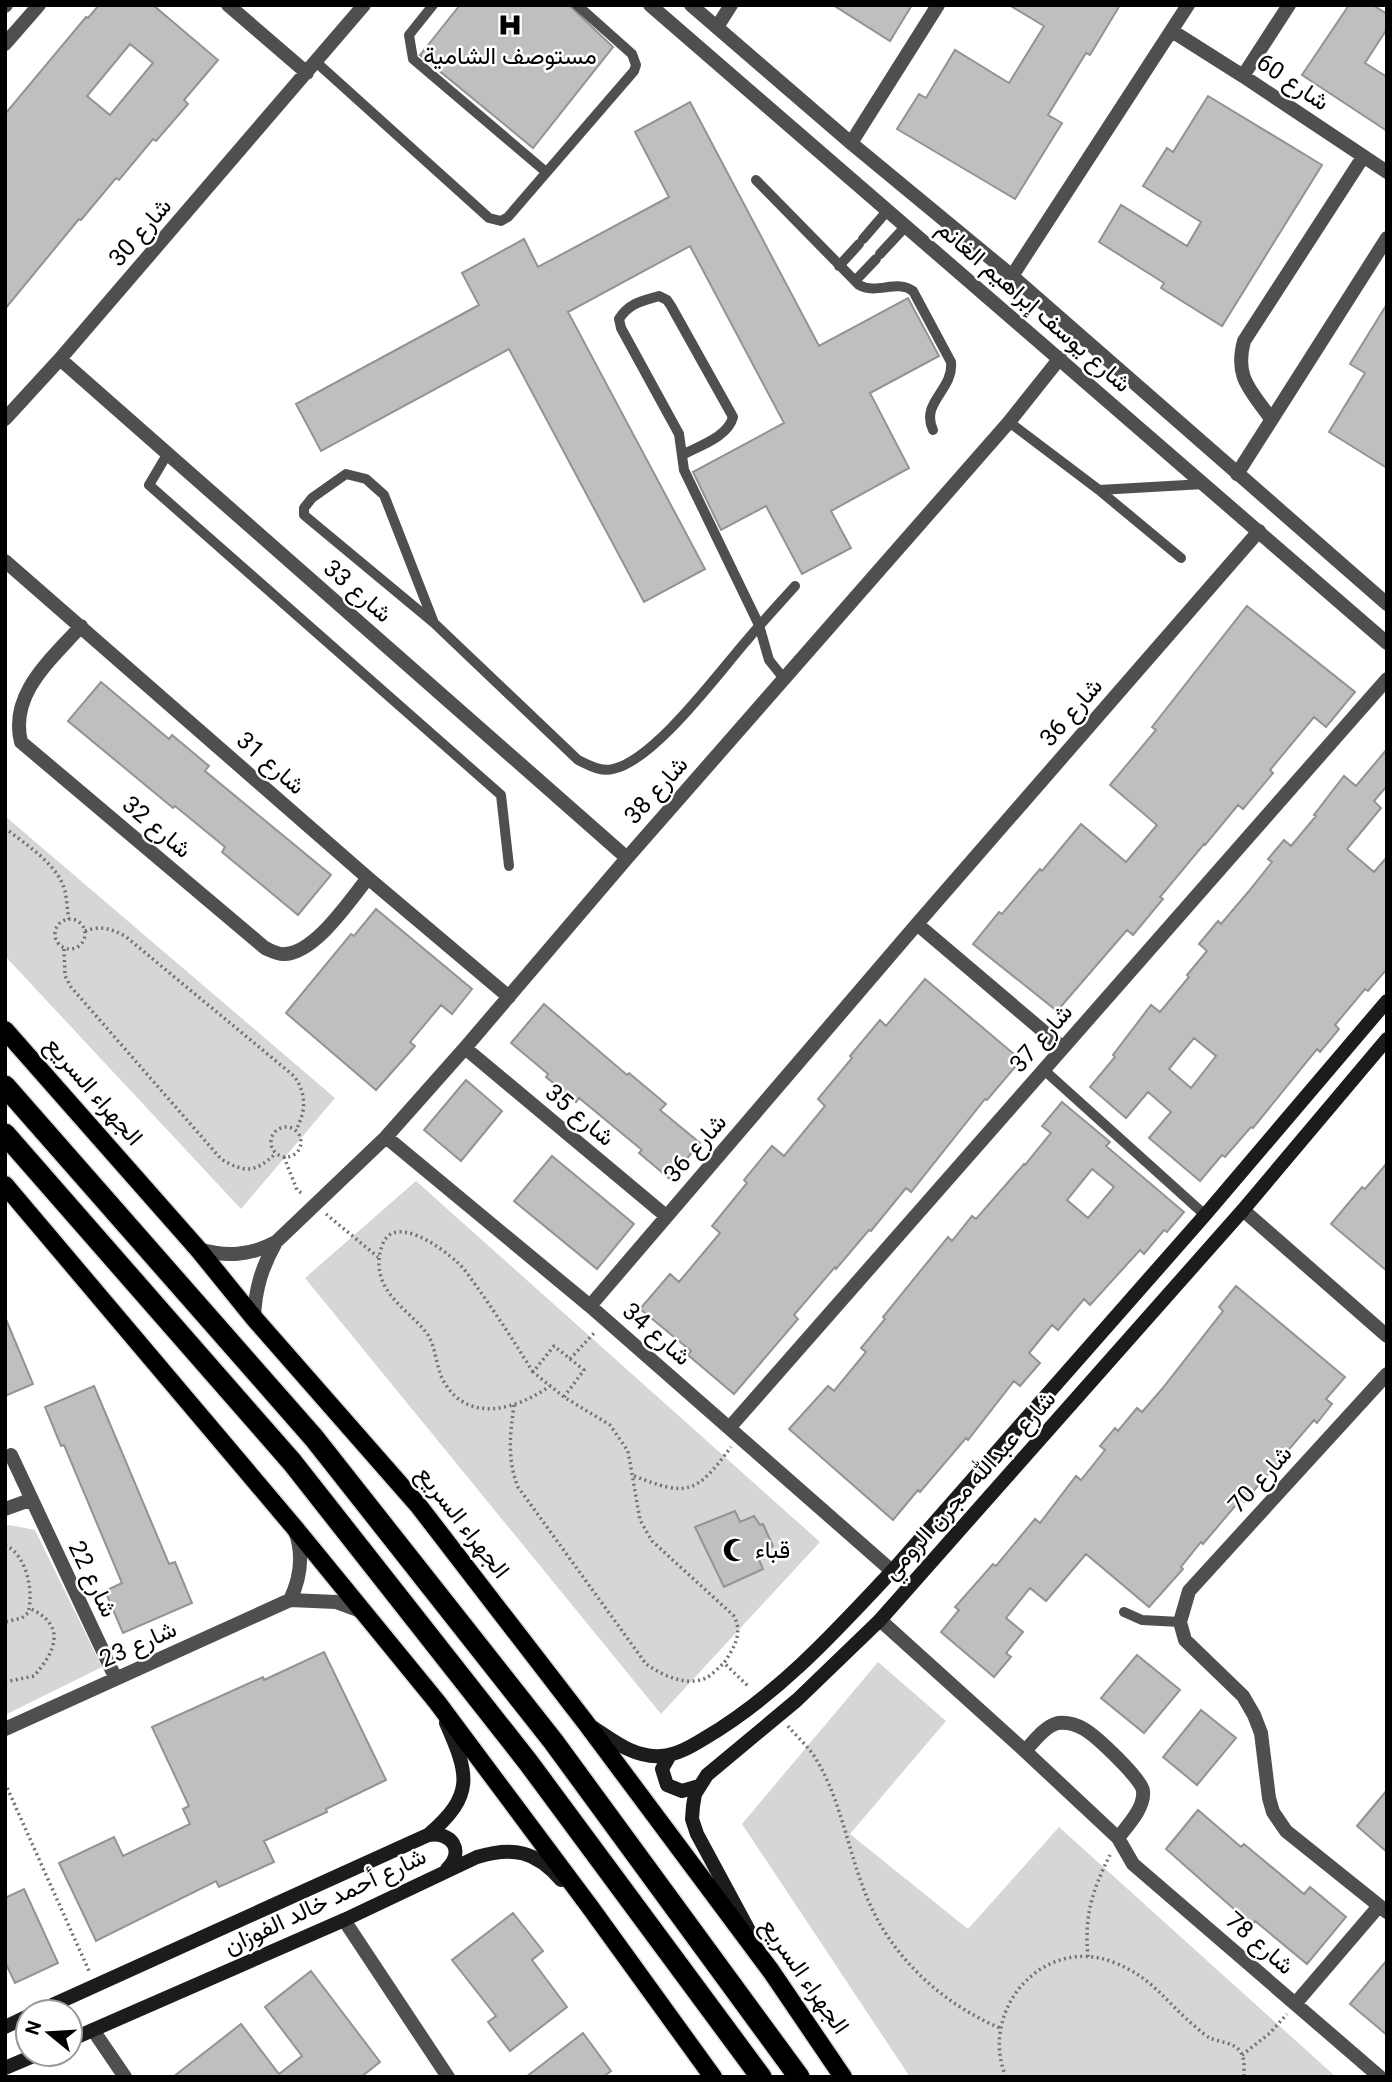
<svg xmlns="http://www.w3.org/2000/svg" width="1392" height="2082" viewBox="0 0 1392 2082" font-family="Roboto,Vazirmatn,sans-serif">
<rect width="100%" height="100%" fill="#fff"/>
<!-- green -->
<path fill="#d6d6d6" d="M5 816 335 1098 241 1209 5 956Z
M416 1181 820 1542 661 1714 305 1278Z
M10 1525 35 1530 102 1667 5 1715V1526Z
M878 1662 946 1721 850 1834 968 1929 1059 1827 1336 2077H910L742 1824Z"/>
<!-- building -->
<path fill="#bfbfbf" stroke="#939393" stroke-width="2" fill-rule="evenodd" d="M99 5H153L218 60 184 100 188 104 156 141 153 139 119 180 116 178 81 220 79 219 5 309V114L86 17 88 18ZM130 44 153 63 110 115 87 96Z
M460 5H569L613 47 533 148 420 55Z
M833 5H912L890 41Z
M1009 5H1120L1090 55 1086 53 1048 115 1062 123 1015 199 897 129 919 94 926 98 955 50 1009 83 1044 26Z
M1349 5H1373L1387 14V29L1365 63 1387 77V131L1302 75Z
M1208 96 1322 165 1222 326 1161 288 1164 283 1099 242 1121 205 1187 246 1201 222 1143 186 1167 148 1173 152Z
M690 102 819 346 908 298 939 356 870 393 909 468 831 511 851 548 802 574 766 506 721 530 693 472 784 423 690 246 568 312 705 569 644 602 509 349 321 451 296 404 479 305 462 273 524 239 538 267 669 197 635 132Z
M1387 304V468L1329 432 1365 373 1350 364Z
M1247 606 1355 692 1326 727 1314 717 1270 770 1273 773 1243 809 1238 805 1205 845 1204 844 1160 897 1163 899 1133 935 1127 930 1057 1011 973 944 999 912 1002 914 1040 869 1042 871 1081 824 1126 862 1157 825 1110 785 1156 730 1152 727Z
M101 682 169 739 172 735 209 766 205 771 331 875 298 915 222 852 225 847 175 806 173 808 68 721Z
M1387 749V786L1374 801 1381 808 1347 849 1374 872 1387 857V969L1368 991 1365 989 1335 1025 1339 1029 1320 1052 1317 1049 1253 1128 1251 1127 1225 1157 1222 1155 1200 1181 1149 1138 1171 1112 1148 1092 1126 1118 1090 1087 1115 1057 1113 1055 1151 1005 1160 1012 1189 977 1187 975 1207 951 1199 944 1218 921 1221 924 1249 891 1272 862 1268 859 1284 840 1291 846 1316 816 1314 815 1344 776 1356 786ZM1194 1038 1216 1056 1191 1088 1169 1069Z
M376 909 472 989 452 1014 441 1005 410 1042 415 1046 376 1090 286 1013 351 934 354 936Z
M925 979 1021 1060 987 1100 985 1099 911 1192 906 1188 871 1231 869 1230 836 1269 835 1267 794 1315 798 1319 734 1394 688 1355 691 1351 640 1309 670 1274 679 1282 720 1233 712 1226 747 1183 744 1180 772 1146 784 1156 825 1106 818 1099 852 1058 850 1056 880 1020 886 1026Z
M544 1004 627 1075 629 1073 666 1104 660 1110 700 1143 670 1179 639 1153 642 1150 579 1098 576 1102 546 1077 548 1074 511 1043Z
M466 1080 502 1111 461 1161 424 1130Z
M1062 1102 1110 1142 1106 1146 1184 1212 1167 1232 1164 1230 1144 1254 1140 1250 1090 1305 1084 1299 1058 1330 1052 1325 1029 1353 1040 1363 1020 1386 1014 1381 968 1440 966 1438 920 1492 918 1490 893 1520 789 1429 828 1386 834 1391 866 1352 861 1348 885 1319 883 1317 948 1237 952 1241 972 1216 976 1219 1024 1164 1025 1165 1051 1133 1042 1126ZM1092 1169 1114 1187 1088 1218 1067 1200Z
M552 1156 634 1224 597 1269 514 1201Z
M1387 1163V1271L1331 1224 1362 1187 1365 1189Z
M1236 1286 1345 1377 1326 1399 1332 1404 1317 1423 1314 1420 1244 1502 1241 1499 1203 1544 1201 1542 1181 1567 1183 1569 1149 1607 1086 1554 1046 1601 1030 1588 1006 1618 1023 1632 1006 1653 1011 1657 994 1677 941 1632 959 1610 955 1607 993 1564 996 1566 1035 1519 1040 1523 1076 1476 1081 1480 1105 1450 1100 1446 1115 1428 1118 1431 1137 1408 1142 1412 1162 1389 1223 1311 1219 1307Z
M5 1317 33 1384 5 1396Z
M94 1386 169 1564 175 1562 192 1603 123 1633 105 1591 122 1583 64 1445 61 1446 45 1407Z
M735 1511 740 1522 754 1516 760 1525 763 1524 773 1546 757 1555 763 1569 724 1587 695 1527Z
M324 1652 386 1780 326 1809 327 1812 264 1841 274 1862 219 1887 216 1881 96 1941 59 1863 114 1837 123 1856 190 1824 183 1809 189 1806 152 1727 263 1677 264 1680Z
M1137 1655 1180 1690 1144 1733 1101 1698Z
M1201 1710 1236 1738 1197 1785 1163 1757Z
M1387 1790V1852L1357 1826Z
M1198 1810 1241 1847 1244 1844 1304 1894 1310 1887 1346 1917 1307 1964 1255 1921 1252 1925 1166 1849Z
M24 1889 58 1963 15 1983 5 1962V1898Z
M513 1913 543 1951 532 1960 567 2007 510 2051 488 2022 496 2016 452 1960Z
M1387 1960V2035L1350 2004Z
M311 1971 380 2062 361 2077H173L241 2024 279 2074 302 2056 265 2007Z
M583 2033 611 2071 603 2077H526Z"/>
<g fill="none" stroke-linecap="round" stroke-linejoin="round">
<!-- primary casing -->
<g stroke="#dbdbdb" stroke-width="21">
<path id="primary" d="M5 1030 198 1249 254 1318 418 1505 586 1723 771 1971 843 2077
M5 1185 294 1527 437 1702 590 1907 713 2077"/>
</g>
<!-- motorway casing -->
<g stroke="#dbdbdb" stroke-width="24">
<path id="motorway" d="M5 1086 314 1438 553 1741 799 2077
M5 1134 292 1462 528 1762 761 2077"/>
</g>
<!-- path -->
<path stroke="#717171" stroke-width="3.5" stroke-dasharray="2 3.5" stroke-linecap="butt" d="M5 828C26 845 58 864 65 891 67 900 67 910 69 919
M55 934a15 15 0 1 1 30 0a15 15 0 1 1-30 0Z
M85 931C101 925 111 929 125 936L294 1076C307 1094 306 1111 296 1130
M64 949 65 976 71 987 221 1159C245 1173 255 1173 275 1154
M271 1142a15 15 0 1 1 30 0a15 15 0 1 1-30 0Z
M284 1157 297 1190 304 1195
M326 1214 378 1257
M570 1359 595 1332
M533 1372C515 1343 497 1315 477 1287 471 1279 465 1269 457 1262 442 1248 393 1212 382 1246 378 1257 378 1266 381 1277 389 1302 414 1315 428 1335 437 1350 436 1371 446 1385 471 1424 519 1408 550 1386
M564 1397 584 1370 554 1346 533 1372 564 1397 610 1425 628 1451 640 1520 652 1541 733 1615C744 1632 734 1648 724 1663L749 1687
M514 1405C510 1434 507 1460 518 1487L646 1664C662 1675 686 1687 706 1678 712 1675 719 1667 724 1663
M634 1476C688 1497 696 1494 731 1447
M5 1545C27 1555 34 1592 28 1613L22 1618 5 1622
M5 1682 34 1676C56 1651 67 1625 29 1608
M788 1726C797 1737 809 1747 816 1759 841 1800 848 1851 866 1895 890 1956 941 2003 1000 2028
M5 1783 89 1971
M1088 1957C1084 1916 1092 1891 1110 1855
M1242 2055 1270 2033 1287 2014
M1006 2077C978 2010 1043 1935 1113 1962 1154 1978 1166 2003 1197 2028 1201 2032 1206 2036 1210 2038 1221 2043 1237 2042 1242 2055 1245 2061 1244 2071 1244 2077"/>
<!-- service -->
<path stroke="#4f4f4f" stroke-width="10" d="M433 5 409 35 413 59 546 172
M316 62 489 218 501 221 508 217 634 71 636 65 632 54 577 5
M756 180 859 285C877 295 897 279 913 291L951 362C954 390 920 402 933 430
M863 239 888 210
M880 254 906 226
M839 266 859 244
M855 281 876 259
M1009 422 1099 490 1181 558
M168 453 149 485 501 795 509 866
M682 455C699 446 728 437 733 417L671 306 667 300 659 296C642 301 629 303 619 319L621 328 679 434 684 470 759 625 769 660 785 680
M1099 490 1204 484
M434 623 384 495 366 479 346 474 312 498 304 508V515L434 623 578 760C589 765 600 772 613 769 655 760 719 672 748 639 763 621 779 604 795 586
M1044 1070 1205 1215
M1124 1612 1142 1620 1180 1622"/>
<!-- minor -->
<path stroke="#4f4f4f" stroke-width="14" d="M228 5 307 73
M717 27 731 5
M1172 31 1243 76 1387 172
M1243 76 1289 5
M851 143 938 5
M1012 276 1188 5
M60 359 627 858
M5 419 60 359 364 5
M1271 419C1251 390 1234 378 1244 341L1363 157
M1237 474 1387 238
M5 561 368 878 509 997
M81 626C52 659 9 693 21 742L265 948C272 951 278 955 285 954 316 952 349 901 368 878
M917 924 1063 1048
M465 1048 666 1216
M386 1137 590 1306 892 1571
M1243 1210 1387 1336
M198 1249C226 1257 250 1256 276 1242L386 1137 465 1048 627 858 1009 422 1060 358
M590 1306 917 924 1259 531
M254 1318C255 1289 262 1267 276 1242
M1387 1374 1189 1591 1180 1622 1185 1640 1243 1696 1254 1715 1261 1733 1269 1798 1273 1812 1286 1831 1387 1912
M730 1427 1387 679
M11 1455 116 1679
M5 1509 30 1500
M290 1600C301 1577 304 1555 295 1531
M880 1620 1025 1751 1118 1838 1133 1864 1380 2077
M5 1729 290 1600 336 1602 363 1612
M1025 1751C1034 1741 1045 1726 1058 1723 1067 1722 1077 1725 1084 1729 1096 1736 1142 1779 1143 1791 1145 1808 1127 1826 1118 1838
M344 1920 448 2077
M1295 2004 1379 1906
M93 2030 125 2077"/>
<!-- tertiary -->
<path stroke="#4f4f4f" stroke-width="14" d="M650 5 1387 643
M691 5 851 143 1012 276 1387 604
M5 6 6 5
M5 44 39 5"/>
<!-- secondary -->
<path stroke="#1c1c1c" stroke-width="14" d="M594 1728C615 1742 635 1758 661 1756 677 1755 692 1746 705 1738 778 1695 835 1632 892 1571L1205 1215 1387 1001
M670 1755 662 1769 667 1785 682 1791 699 1786
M428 1835C452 1831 465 1851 447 1869
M752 1936 697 1834 692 1819 693 1806 695 1794 707 1775 797 1700 880 1620 1243 1210 1387 1039
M37 2012 428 1835C475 1795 469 1775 446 1723
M5 2027 28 2016
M70 2040 344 1920 477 1857C513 1846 536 1851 561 1880
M5 2068 38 2054"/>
<!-- primary -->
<use href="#primary" stroke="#000" stroke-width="18"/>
<!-- motorway -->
<use href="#motorway" stroke="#000" stroke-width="21"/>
</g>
<!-- icons -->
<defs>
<g id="hospital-bare" transform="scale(1.89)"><path d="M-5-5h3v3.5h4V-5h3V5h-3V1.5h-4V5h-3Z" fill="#000" stroke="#fff" stroke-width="2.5" paint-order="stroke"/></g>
<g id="mosque-bare" transform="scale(1.89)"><path d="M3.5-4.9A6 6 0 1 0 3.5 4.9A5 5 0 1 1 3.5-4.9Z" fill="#000" stroke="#fff" stroke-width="2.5" paint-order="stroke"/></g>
</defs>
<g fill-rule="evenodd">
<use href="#hospital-bare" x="510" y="25"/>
<use href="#mosque-bare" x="735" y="1550"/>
</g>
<g text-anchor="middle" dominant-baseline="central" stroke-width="5" stroke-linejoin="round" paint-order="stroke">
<!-- poi labels -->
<g font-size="24" fill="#000" stroke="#fff">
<text x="510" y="56">مستوصف الشامية</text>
<text x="755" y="1550" text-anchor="start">قباء</text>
</g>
<!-- street labels -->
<g font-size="24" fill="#000" stroke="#fff">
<text transform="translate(1293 82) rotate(34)">شارع 60</text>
<text transform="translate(140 232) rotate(-49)">شارع 30</text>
<text transform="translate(1034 306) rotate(41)">شارع يوسف إبراهيم الغانم</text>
<text transform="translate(358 591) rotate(41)">شارع 33</text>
<text transform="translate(1071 712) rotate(-49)">شارع 36</text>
<text transform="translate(271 763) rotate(41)">شارع 31</text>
<text transform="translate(656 790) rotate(-48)">شارع 38</text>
<text transform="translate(157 827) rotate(40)">شارع 32</text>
<text transform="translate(1041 1038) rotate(-49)">شارع 37</text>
<text transform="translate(94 1091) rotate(49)">الجهراء السريع</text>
<text transform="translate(580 1115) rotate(40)">شارع 35</text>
<text transform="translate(695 1148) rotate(-49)">شارع 36</text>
<text transform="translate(657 1334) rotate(41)">شارع 34</text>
<text transform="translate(1260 1479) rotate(-48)">شارع 70</text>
<text transform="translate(969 1485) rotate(-48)">شارع عبدالله مجرن الرومي</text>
<text transform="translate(463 1522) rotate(52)">الجهراء السريع</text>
<text transform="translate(93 1579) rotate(64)">شارع 22</text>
<text transform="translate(138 1644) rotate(-24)">شارع 23</text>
<text transform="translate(325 1901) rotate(-25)">شارع أحمد خالد الفوزان</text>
<text transform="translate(1260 1943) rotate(41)">شارع 78</text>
<text transform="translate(805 1976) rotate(55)">الجهراء السريع</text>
</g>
</g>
<!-- border -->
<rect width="1392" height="2082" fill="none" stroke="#000000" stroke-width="14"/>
<!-- north arrow -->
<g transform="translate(49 2033) rotate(288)"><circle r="33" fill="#ffffff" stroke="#999999" stroke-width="2"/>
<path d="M0-5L12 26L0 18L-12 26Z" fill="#000000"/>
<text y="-10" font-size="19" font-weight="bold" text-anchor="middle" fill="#000000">N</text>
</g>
</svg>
